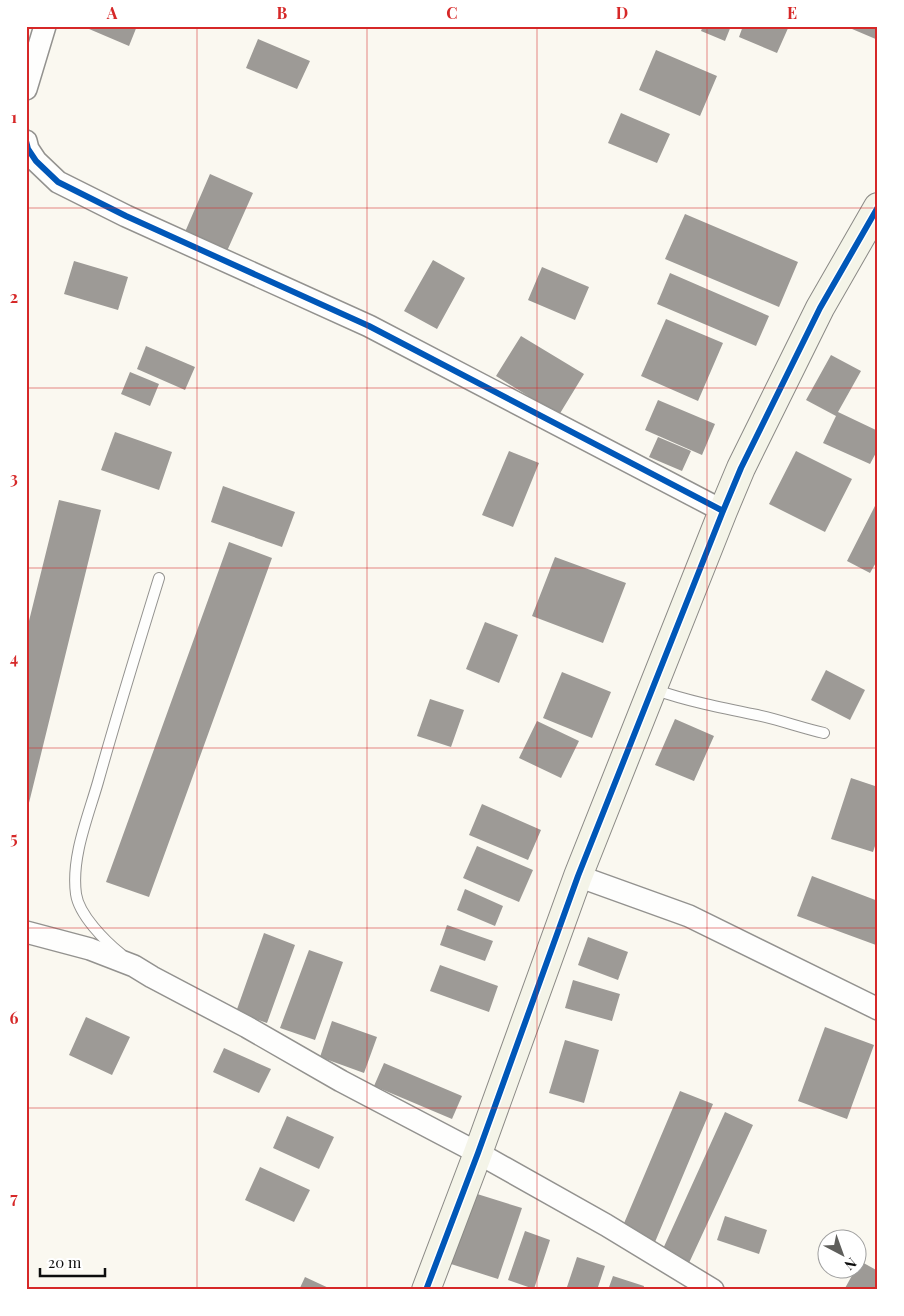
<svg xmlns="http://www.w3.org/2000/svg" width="904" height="1316" viewBox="0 0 904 1316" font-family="'Playfair Display',serif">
<rect width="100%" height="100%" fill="#faf8f0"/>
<!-- building -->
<path fill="#9d9a96" d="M82 26H137L129 46Z
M703 26H731L725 41 701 31Z
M743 26H789L777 53 739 37Z
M845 26H878V40Z
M258 39 310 61 297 89 246 68Z
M656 50 717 76 700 116 639 90Z
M621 113 670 134 657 163 608 143Z
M210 174 253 193 227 251 185 232Z
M685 214 798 262 779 307 665 259Z
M433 260 465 278 437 329 404 311Z
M74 261 128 277 118 310 64 294Z
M542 267 589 287 575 320 528 300Z
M670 273 769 316 756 346 657 304Z
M666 319 723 343 698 401 641 376Z
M521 336 584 374 559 415 496 376Z
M146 346 195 367 185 390 137 369Z
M831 355 861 371 838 412 878 431V449L870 464 823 443 836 416 806 400Z
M130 372 159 384 150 406 121 394Z
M658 400 715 424 702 455 645 430Z
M115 432 172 452 159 490 101 470Z
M658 437 691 451 682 471 649 457Z
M509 451 539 463 513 527 482 515Z
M796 451 852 479 825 532 769 504Z
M223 486 295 512 282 547 211 522Z
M59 500 101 510 27 811 26 633Z
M878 500V559L870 573 847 561Z
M229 542 272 558 149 897 106 882Z
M555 557 626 583 603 643 532 616Z
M485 622 518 635 499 683 466 669Z
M826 670 865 690 850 720 811 700Z
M562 672 611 692 592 738 543 718Z
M430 699 464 710 451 747 417 736Z
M675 719 714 736 694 781 655 765Z
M537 721 579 741 561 778 519 758Z
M851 778 878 787V837L873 852 831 839Z
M482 804 541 830 528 860 469 835Z
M477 846 533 870 519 902 463 878Z
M812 876 878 901V940L876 945 797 916Z
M465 889 503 906 495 926 457 910Z
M447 925 493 941 485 961 440 945Z
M264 933 295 945 267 1023 236 1012Z
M588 937 628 952 618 980 578 965Z
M309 950 343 962 315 1040 280 1028Z
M440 965 498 986 489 1012 430 991Z
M573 980 620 994 612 1021 565 1008Z
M86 1017 130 1037 112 1075 69 1055Z
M332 1021 377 1037 364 1073 320 1057Z
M825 1027 874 1045 847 1119 798 1101Z
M565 1040 599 1050 584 1103 549 1093Z
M224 1048 271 1069 259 1093 213 1072Z
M384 1063 462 1096 452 1119 374 1086Z
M680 1091 713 1104 655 1242 622 1228Z
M725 1112 753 1125 689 1263 662 1251Z
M287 1116 334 1137 319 1169 273 1148Z
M260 1167 310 1190 294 1222 245 1200Z
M474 1193 522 1208 498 1279 451 1264Z
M725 1216 767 1230 759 1254 717 1240Z
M525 1231 550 1240 534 1289 508 1280Z
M577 1257 605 1266 597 1290H566Z
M860 1261 878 1271V1283L874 1290H844Z
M613 1276 644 1286 643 1290H608Z
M305 1277 333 1290H299Z"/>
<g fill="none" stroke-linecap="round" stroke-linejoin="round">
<!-- lane casing -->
<g stroke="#93928f" stroke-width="12">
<path id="lane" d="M653 689C687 701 722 708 757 715 780 720 802 728 824 733
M121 954C105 941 79 915 76 894 71 857 88 817 98 782 117 714 138 646 159 578"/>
</g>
<!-- street casing -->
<g stroke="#93928f" stroke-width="24">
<path id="street" d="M26 89 45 26
M26 141 28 149 36 161 58 182 126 216 369 326 723 511
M578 876 689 916 878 1009
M26 932 90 949 134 966 152 977 247 1027 341 1081 478 1153 606 1225 713 1290"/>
</g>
<!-- secondary casing -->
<g stroke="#8a8985" stroke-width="30">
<path id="secondary" d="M426 1290 478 1153 578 876 723 511 741 468 820 308 878 207"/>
</g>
<!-- lane -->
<use href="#lane" stroke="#fefefd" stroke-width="10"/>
<!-- street -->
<use href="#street" stroke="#fefefd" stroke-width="21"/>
<!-- secondary -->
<use href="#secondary" stroke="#f4f4e8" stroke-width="28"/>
<!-- cycleway casing -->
<g stroke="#fff" stroke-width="9">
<path id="cycleway" d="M26 141 28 149 36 161 58 182 126 216 369 326 723 511
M426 1290 478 1153 578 876 723 511 741 468 820 308 878 207"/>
</g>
<!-- cycleway -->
<use href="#cycleway" stroke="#0057b8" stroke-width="6"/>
</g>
<!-- grid -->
<path fill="none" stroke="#d62828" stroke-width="1" stroke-opacity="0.55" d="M197 26V1290M367 26V1290M537 26V1290M707 26V1290M26 208H878M26 388H878M26 568H878M26 748H878M26 928H878M26 1108H878"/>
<!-- border -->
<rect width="904" height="1316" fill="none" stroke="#ffffff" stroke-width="55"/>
<!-- north arrow -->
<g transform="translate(842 1254) rotate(139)"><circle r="24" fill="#ffffff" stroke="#9e9e9e"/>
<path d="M0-4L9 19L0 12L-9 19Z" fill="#5f5f5c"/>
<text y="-8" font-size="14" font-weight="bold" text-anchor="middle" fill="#0c0c0c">N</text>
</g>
<!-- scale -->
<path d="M40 1268v8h65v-8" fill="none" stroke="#0c0c0c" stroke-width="2.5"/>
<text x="48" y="1268" font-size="15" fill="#0c0c0c" stroke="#ffffff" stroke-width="4" paint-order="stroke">20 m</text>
<rect x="28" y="28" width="848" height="1260" fill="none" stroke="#d62828" stroke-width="2"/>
<g font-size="16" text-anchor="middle" font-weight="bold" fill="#d62828">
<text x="112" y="19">A</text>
<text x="282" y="19">B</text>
<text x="452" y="19">C</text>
<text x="622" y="19">D</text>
<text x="792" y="19">E</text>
<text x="14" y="123">1</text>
<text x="14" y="303">2</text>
<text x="14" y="484">3</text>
<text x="14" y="664">4</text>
<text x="14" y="844">5</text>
<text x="14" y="1024">6</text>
<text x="14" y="1204">7</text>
</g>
</svg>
